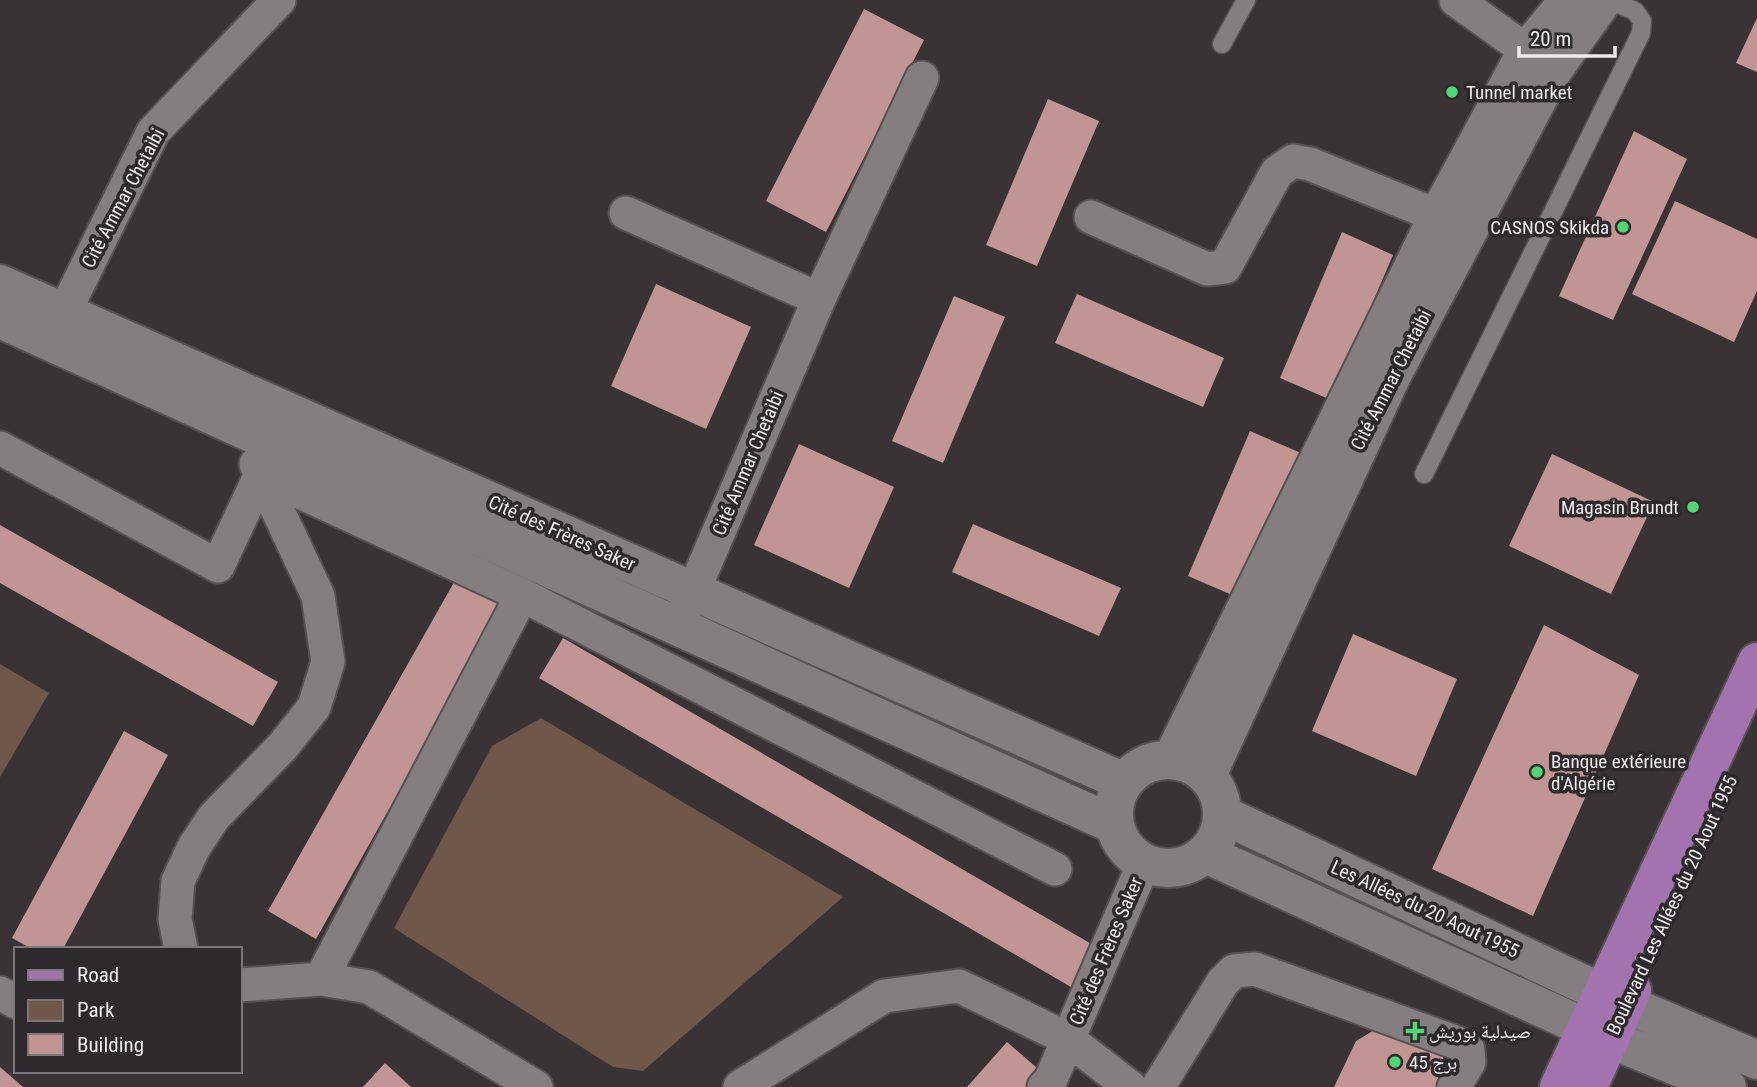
<svg xmlns="http://www.w3.org/2000/svg" width="1757" height="1087" viewBox="0 0 1757 1087" font-family="'Roboto Condensed','Noto Naskh Arabic',sans-serif">
<rect width="100%" height="100%" fill="#393336"/>
<!-- green -->
<path fill="#6f5749" d="M0 664 49 693 0 777Z
M541 718 843 897 643 1071 613 1067 394 928 492 746Z"/>
<!-- building -->
<path fill="#c09593" d="M864 9 924 40 826 232 766 201Z
M1757 18V72L1736 63Z
M1048 99 1099 121 1037 266 986 245Z
M1634 131 1687 159 1613 320 1559 296Z
M1675 201 1757 239V291L1734 342 1632 294Z
M1342 232 1393 255 1331 400 1280 378Z
M656 284 751 327 706 429 611 386Z
M1077 294 1224 358 1203 407 1055 343Z
M954 296 1005 317 943 463 892 441Z
M1250 431 1301 453 1239 598 1188 576Z
M799 444 894 487 849 588 754 545Z
M1552 454 1654 502 1611 594 1509 546Z
M973 524 1121 588 1099 636 952 572Z
M0 525 278 682 253 726 0 583Z
M457 577 505 603 316 939 268 911Z
M1544 625 1639 675 1533 916 1432 869Z
M1353 634 1457 679 1416 776 1312 731Z
M563 638 1095 946 1071 987 539 678Z
M124 731 168 755 63 949H32L12 938Z
M1391 1020 1442 1046 1445 1078 1440 1087H1334L1356 1041Z
M1007 1042 1044 1074 1033 1087H967Z
M385 1063 411 1087H363Z
M0 1067 23 1087H0Z"/>
<g fill="none" stroke-linecap="round" stroke-linejoin="round">
<!-- service casing -->
<g stroke="#565153" stroke-width="21">
<path id="service" d="M1222 44 1246 0
M1424 474 1641 33 1642 21 1635 11 1609 0"/>
</g>
<!-- minor casing -->
<g stroke="#565153" stroke-width="37">
<path id="minor" d="M1456 0 1548 66
M626 213 819 299
M1091 217 1207 269 1225 267 1277 172 1293 161 1310 164 1438 216
M64 313 153 132 279 0
M0 448 218 566 261 474 522 595 321 979
M522 595 1055 869
M683 615 819 299 922 78
M181 949 175 919 178 881 194 847 214 817 283 746 314 707 328 662 318 596 256 464
M240 985 321 979 369 987 536 1087
M0 993 16 1002
M740 1087 884 996 959 986 1068 1039 1130 1087
M1044 1087 1051 1079 1144 863
M1158 1087 1223 982 1234 971 1255 969 1460 1044 1468 1050 1469 1062 1454 1087"/>
</g>
<!-- secondary casing -->
<g stroke="#565153" stroke-width="42">
<path id="secondary" d="M0 284 1124 782
M0 319 1115 825
M1172 759 1438 216 1527 51 1569 0
M1114 814a54 54 0 1 1 108 0a54 54 0 1 1-108 0Z
M1207 775 1391 377 1553 70 1603 0
M1223 815 1626 1004 1757 1060
M1206 854 1610 1039 1727 1087"/>
</g>
<!-- primary casing -->
<g stroke="#565153" stroke-width="42">
<path id="primary" d="M1559 1087 1757 662
M1588 1087 1632 990"/>
</g>
<!-- service -->
<use href="#service" stroke="#847e81" stroke-width="18"/>
<!-- minor -->
<use href="#minor" stroke="#847e81" stroke-width="33"/>
<!-- secondary -->
<use href="#secondary" stroke="#847e81" stroke-width="38"/>
<!-- primary -->
<use href="#primary" stroke="#a373af" stroke-width="38"/>
</g>
<!-- markers -->
<g fill="#50d674" stroke="#2e292c" stroke-width="2.5">
<circle cx="1452" cy="92" r="7"/>
<circle cx="1623" cy="227" r="7"/>
<circle cx="1693" cy="507" r="7"/>
<circle cx="1537" cy="772" r="7"/>
<path d="M1411.5 1020.5h7v7h7v7h-7v7h-7v-7h-7v-7h7z"/>
<circle cx="1395" cy="1062" r="7"/>
</g>
<g text-anchor="middle" dominant-baseline="central" stroke-width="7" stroke-linejoin="round" paint-order="stroke">
<!-- poi labels -->
<g font-size="19" fill="#f0ecee" stroke="#2e292c" text-anchor="start">
<text x="1466" y="92">Tunnel market</text>
<text x="1609" y="227" text-anchor="end">CASNOS Skikda</text>
<text x="1679" y="507" text-anchor="end">Magasin Brundt</text>
<text x="1551" y="761">Banque extérieure<tspan x="1551" dy="22">d'Algérie</tspan></text>
<text x="1429" y="1031">صيدلية بوريش</text>
<text x="1409" y="1062">برج 45</text>
</g>
<!-- street labels -->
<g font-size="19" fill="#f0ecee" stroke="#2e292c">
<text transform="translate(123 198) rotate(-62)">Cité Ammar Chetaibi</text>
<text transform="translate(1391 380) rotate(-63)">Cité Ammar Chetaibi</text>
<text transform="translate(748 463) rotate(-67)">Cité Ammar Chetaibi</text>
<text transform="translate(562 533) rotate(24)">Cité des Frères Saker</text>
<text transform="translate(1672 905) rotate(-65)">Boulevard Les Allées du 20 Aout 1955</text>
<text transform="translate(1425 909) rotate(25)">Les Allées du 20 Aout 1955</text>
<text transform="translate(1106 951) rotate(-67)">Cité des Frères Saker</text>
</g>
</g>
<!-- legend -->
<rect x="14" y="947" width="228" height="126" fill="#2e292c" stroke="#7c777a" stroke-width="2"/>
<rect x="28" y="970" width="35" height="10" fill="#a373af" stroke="#7c777a" stroke-width="2"/>
<text x="77" y="982" font-size="21" fill="#f0ecee">Road</text>
<rect x="28" y="1000" width="35" height="21" fill="#6f5749" stroke="#7c777a" stroke-width="2"/>
<text x="77" y="1017" font-size="21" fill="#f0ecee">Park</text>
<rect x="28" y="1034" width="35" height="21" fill="#c09593" stroke="#7c777a" stroke-width="2"/>
<text x="77" y="1052" font-size="21" fill="#f0ecee">Building</text>
<!-- scale -->
<path d="M1519 46v10h96v-10" fill="none" stroke="#f0ecee" stroke-width="3.5"/>
<text x="1530" y="46" font-size="21" fill="#f0ecee" stroke="#2e292c" stroke-width="5" paint-order="stroke">20 m</text>
</svg>
